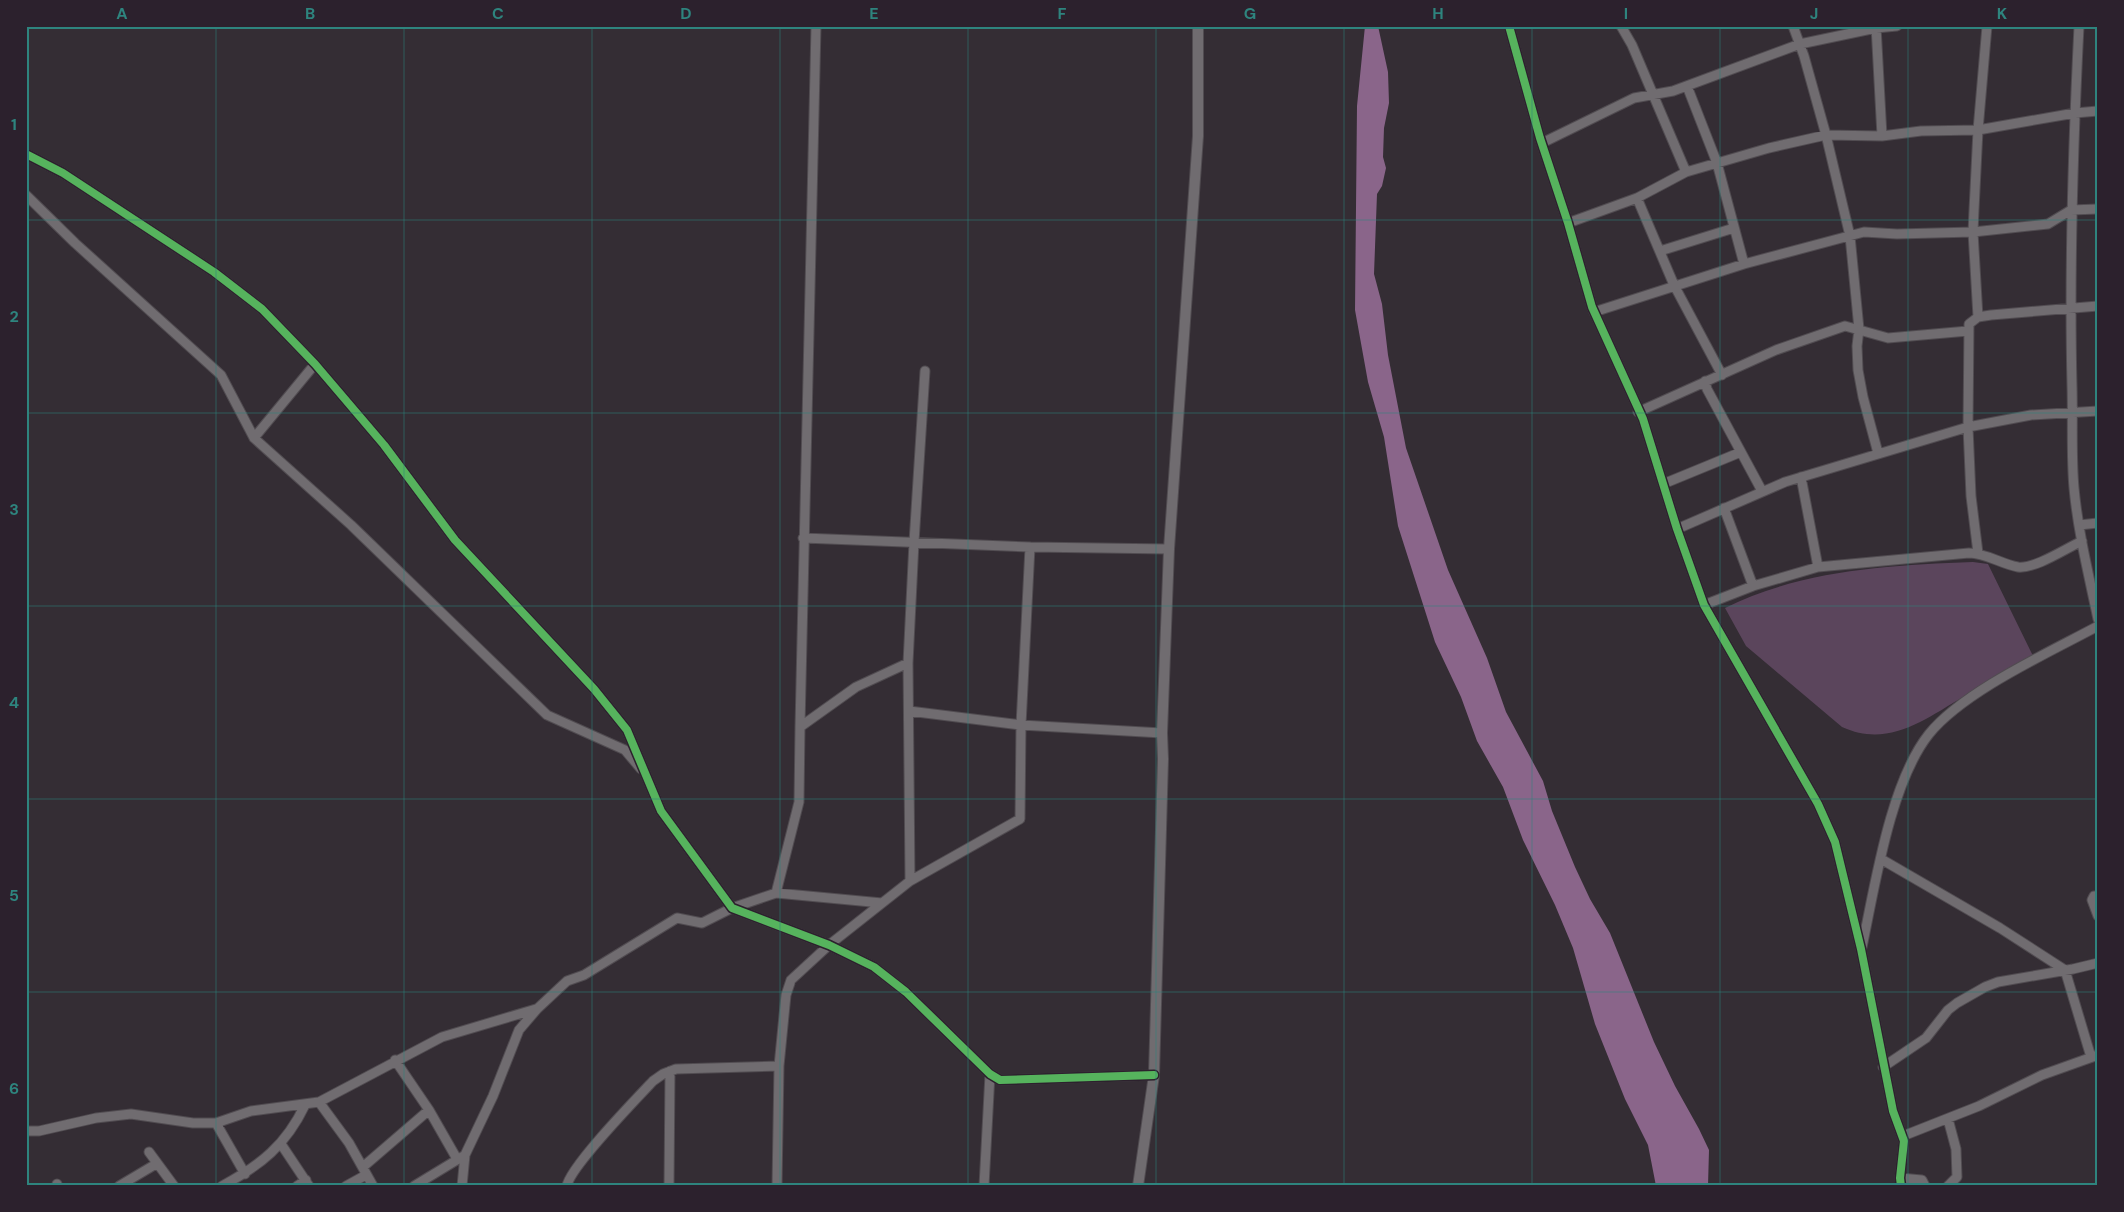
<svg xmlns="http://www.w3.org/2000/svg" width="2124" height="1212" viewBox="0 0 2124 1212" font-family="'DM Sans',sans-serif">
<rect width="100%" height="100%" fill="#342d34"/>
<!-- green -->
<path fill="#5b455c" d="M1973 562 1988 564 2033 656C2010 670 1986 683 1963 697 1924 720 1888 748 1842 727L1746 646 1725 608C1801 570 1889 565 1973 562Z"/>
<!-- water -->
<path fill="#8a658a" d="M1365 26H1378L1388 72 1389 103 1384 128 1383 157 1386 168 1382 186 1377 194 1374 274 1382 304 1388 355 1406 448 1448 570 1487 658 1506 712 1543 781 1552 811 1575 867 1590 899 1610 933 1654 1042 1675 1086 1699 1129 1709 1150 1708 1186H1656L1648 1145 1625 1099 1595 1024 1573 948 1555 905 1523 840 1503 787 1477 741 1461 697 1435 642 1398 526 1384 437 1368 382 1355 310 1357 106Z"/>
<g fill="none" stroke-linecap="round" stroke-linejoin="round">
<!-- minor casing -->
<g stroke="#514c51" stroke-width="11">
<path id="minor" d="M1509 26 1540 138 1568 223 1592 307 1643 419 1677 529 1704 605 1818 804 1835 842 1861 949 1893 1111 1904 1141 1900 1178 1901 1186
M1621 26 1632 45 1686 172
M1793 26 1804 56 1826 135 1850 236 1859 329 1857 346 1858 370 1863 397 1878 453
M1876 26 1882 136
M2079 26C2073 146 2069 266 2072 386 2073 420 2071 454 2074 488 2078 532 2089 576 2098 619
M1687 86 1717 163 1744 264
M1542 143 1634 98 1673 91 1800 44 1876 28 1897 26
M26 154 63 173 214 272 262 309 315 364 384 445 455 540 594 689 627 730 661 811 732 908 829 945 874 967 906 992 990 1074 1000 1080 1154 1075
M26 195 75 243 221 375 254 438 351 525 547 715 625 750 641 769
M1637 198 1674 285 1722 375
M1568 223 1637 198 1686 172 1769 148 1826 135 1882 136 1921 131 1978 130 2075 113 2098 111
M1660 251 1734 228
M1594 312 1744 264 1864 232 1897 234 1973 232 2048 224 2071 210 2098 209
M1978 317 1973 232 1974 210 1978 130 1987 26
M1705 381 1707 389 1762 491
M1638 412 1776 350 1845 326 1888 338 1968 331
M254 438 315 364
M1801 477 1818 567
M1663 484 1741 452
M1724 508 1753 586
M2079 525 2098 523
M1677 529 1785 482 1968 427 2031 415 2098 411
M803 538 1030 547 1169 549
M1978 553 1971 496 1968 427 1969 324 1978 317 1991 315 2098 306
M1704 605 1753 586 1818 567 1969 553C1986 553 2001 564 2018 567 2035 569 2065 549 2082 541
M909 711 1021 725 1162 733
M800 727 816 26
M1881 859 2000 928 2065 970 2091 1057
M910 881 908 663 914 542 925 371
M776 893 799 802 800 727 856 687 908 663
M2098 896H2094L2092 900 2098 916
M1862 947C1875 886 1890 783 1929 734 1964 691 2048 653 2098 626
M395 1060 429 1110 457 1159
M1883 1067 1926 1038 1948 1010 1957 1003 1985 987 1998 982 2073 969 2098 963
M319 1102 349 1143 373 1186
M1948 1119 1956 1149 1957 1177 1948 1186
M216 1123 245 1174
M26 1131H39L96 1118 131 1114 193 1123H216L251 1111 319 1102 442 1037 536 1009
M1903 1136 1979 1106 2042 1075 2098 1055
M281 1144 309 1186
M149 1152 174 1186
M364 1166 429 1110
M1900 1178 1922 1180 1925 1186
M57 1184V1186
M119 1186 156 1164
M222 1186C261 1165 286 1145 305 1105
M297 1186 306 1180
M346 1186 366 1175
M414 1186 465 1155 493 1096 519 1030 537 1009 567 981 584 975 677 918 702 923 732 908 776 893 882 903
M462 1186 465 1155
M567 1186C569 1168 637 1098 653 1081L663 1074 676 1069 779 1066
M669 1186 670 1071
M777 1186 779 1066 786 995 791 980 829 945 910 881 1020 819 1021 725 1030 547
M984 1186 990 1074"/>
</g>
<!-- tertiary casing -->
<g stroke="#514c51" stroke-width="12">
<path id="tertiary" d="M1138 1186 1154 1075 1163 759 1162 733 1169 549 1198 136V26"/>
</g>
<!-- minor -->
<use href="#minor" stroke="#706c70" stroke-width="9"/>
<!-- tertiary -->
<use href="#tertiary" stroke="#706c70" stroke-width="10"/>
<!-- cycleway casing -->
<g stroke="#2c212d" stroke-width="11">
<path id="cycleway" d="M1509 26 1540 138 1568 223 1592 307 1643 419 1677 529 1704 605 1818 804 1835 842 1861 949 1893 1111 1904 1141 1900 1178 1901 1186
M26 154 63 173 214 272 262 309 315 364 384 445 455 540 594 689 627 730 661 811 732 908 829 945 874 967 906 992 990 1074 1000 1080 1154 1075"/>
</g>
<!-- cycleway -->
<use href="#cycleway" stroke="#56b35d" stroke-width="8"/>
</g>
<!-- grid -->
<path fill="none" stroke="#2e847e" stroke-width="1" stroke-opacity="0.55" d="M216 26V1186M404 26V1186M592 26V1186M780 26V1186M968 26V1186M1156 26V1186M1344 26V1186M1532 26V1186M1720 26V1186M1908 26V1186M26 220H2098M26 413H2098M26 606H2098M26 799H2098M26 992H2098"/>
<!-- border -->
<rect width="2124" height="1212" fill="none" stroke="#2c212d" stroke-width="55"/>
<rect x="28" y="28" width="2068" height="1156" fill="none" stroke="#2e847e" stroke-width="2"/>
<g font-size="16" text-anchor="middle" font-weight="bold" fill="#2e847e">
<text x="122" y="19">A</text>
<text x="310" y="19">B</text>
<text x="498" y="19">C</text>
<text x="686" y="19">D</text>
<text x="874" y="19">E</text>
<text x="1062" y="19">F</text>
<text x="1250" y="19">G</text>
<text x="1438" y="19">H</text>
<text x="1626" y="19">I</text>
<text x="1814" y="19">J</text>
<text x="2002" y="19">K</text>
<text x="14" y="130">1</text>
<text x="14" y="322">2</text>
<text x="14" y="515">3</text>
<text x="14" y="708">4</text>
<text x="14" y="901">5</text>
<text x="14" y="1094">6</text>
</g>
</svg>
